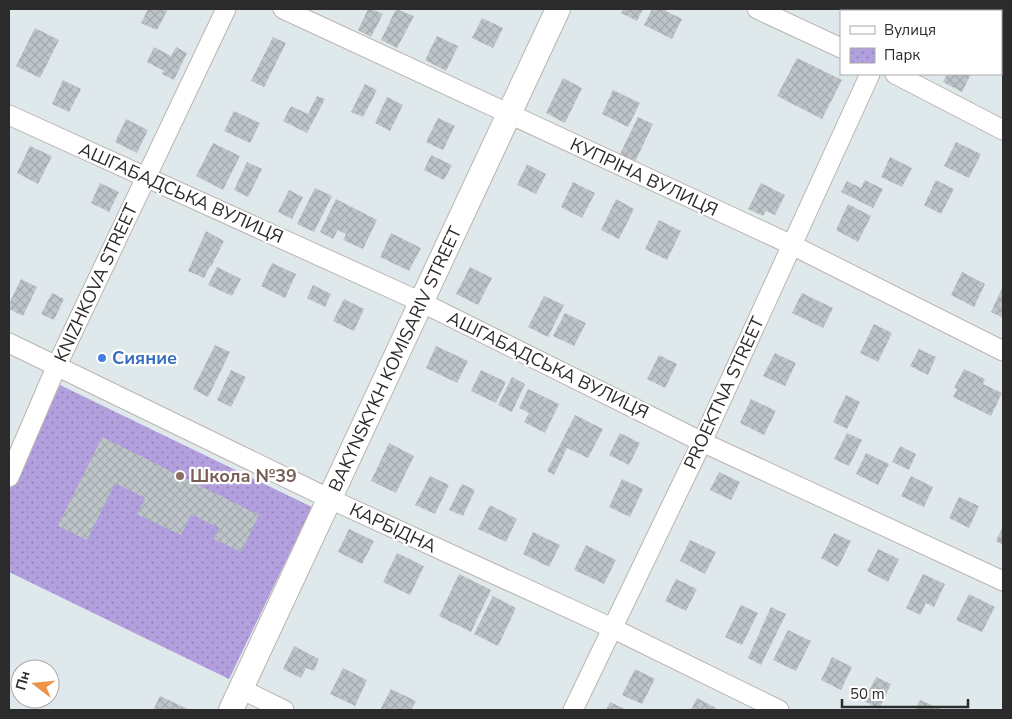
<svg xmlns="http://www.w3.org/2000/svg" width="1012" height="719" viewBox="0 0 1012 719" font-family="'Nunito Sans',sans-serif">
<defs>
<pattern id="park-dots" width="8" height="8" patternUnits="userSpaceOnUse" patternTransform="scale(1.25)"><rect width="8" height="8" fill="#b2a0de"/><path d="M2 2h.1M6 6h.1" fill="none" stroke="#9183b4" stroke-width="1.8" stroke-linecap="round"/></pattern>
<pattern id="building-cross-hatch" width="8" height="8" patternUnits="userSpaceOnUse" patternTransform="scale(1.25)"><rect width="8" height="8" fill="#bec5c8"/><path d="M0 0l8 8M0 8l8-8" fill="none" stroke="#a3a9ac"/></pattern>
</defs>
<rect width="100%" height="100%" fill="#dfe9ec"/>
<!-- park -->
<path fill="url(#park-dots)" d="M60 385 312 507 229 679 9 572V491Z"/>
<!-- building -->
<path fill="url(#building-cross-hatch)" d="M148 9H168L157 30 141 23Z
M368 9H372L383 14 371 37 358 30Z
M396 9 414 16 397 48 381 40Z
M623 9H643L637 21 621 13Z
M652 9H668L666 11 682 19 672 39 644 25Z
M482 18 503 28 493 48 472 38Z
M35 28 59 40 40 78 16 66Z
M437 36 458 46 446 71 425 60Z
M273 37 286 43 264 87 251 81Z
M154 47 171 56 176 47 187 53 174 80 162 74 164 71 147 62Z
M797 58 842 80 822 119 777 96Z
M947 74H971L962 92 943 82Z
M563 78 582 88 565 123 546 113Z
M63 80 81 89 69 112 52 104Z
M365 84 377 90 363 117 351 112Z
M613 90 640 103 628 127 602 114Z
M317 96 325 99 307 133 283 121 291 106 308 114Z
M387 97 403 105 390 131 375 123Z
M234 111 260 123 250 143 224 131Z
M638 117 653 124 635 162 620 154Z
M438 118 455 126 443 150 426 142Z
M126 119 148 130 137 153 115 142Z
M956 142 981 154 969 178 944 166Z
M213 143 240 156 223 190 196 176Z
M30 146 52 156 38 184 17 173Z
M431 155 452 165 444 180 424 170Z
M890 157 912 168 902 187 881 177Z
M247 162 262 169 248 197 234 190Z
M527 164 546 174 536 194 517 185Z
M865 180 883 189 873 208 841 192 847 181 861 188Z
M936 180 954 189 941 214 924 205Z
M573 182 595 193 582 218 561 207Z
M100 183 119 192 109 212 91 203Z
M761 183 785 195 775 215 766 211 763 216 748 209Z
M315 188 332 196 314 232 297 224Z
M289 190 303 197 292 219 278 212Z
M336 199 377 220 363 249 343 240 346 234 338 230 333 239 320 232Z
M616 199 634 209 619 239 601 230Z
M848 204 871 216 858 242 836 230Z
M659 220 681 231 667 260 645 249Z
M206 231 224 241 211 267 210 266 204 278 188 271Z
M391 233 421 248 409 271 380 257Z
M272 263 296 274 285 298 261 286Z
M217 267 241 279 232 296 208 285Z
M470 267 492 278 478 305 456 294Z
M962 272 985 284 974 307 951 295Z
M21 279 37 287 23 316 9 309V304Z
M313 285 331 294 325 307 307 298Z
M1003 286V318L991 312Z
M52 293 64 299 54 320 41 314Z
M802 293 833 308 823 328 792 313Z
M544 296 564 305 548 337 528 327Z
M344 299 364 309 354 331 333 321Z
M565 313 586 323 574 346 553 336Z
M874 324 892 333 878 362 860 353Z
M215 345 230 352 208 397 193 389Z
M436 346 468 361 457 383 426 368Z
M919 349 936 357 928 375 910 366Z
M775 353 796 363 785 386 763 376Z
M659 355 677 364 665 388 647 379Z
M964 369 985 379 983 384 1002 393 991 416 953 397 957 389 954 388Z
M231 370 246 377 231 407 217 400Z
M481 370 506 382 496 403 471 391Z
M512 377 525 384 512 412 498 405Z
M528 389 559 404 545 433 524 422 529 413 519 408Z
M846 395 860 402 847 429 833 422Z
M751 399 776 411 764 435 740 423Z
M575 415 603 429 588 458 567 448 554 475 547 471Z
M620 433 640 443 629 465 609 455Z
M847 433 862 440 849 466 834 459Z
M102 437 259 515 241 552 214 539 219 528 191 514 181 535 137 514 145 498 115 483 87 540 58 526Z
M389 443 414 456 396 493 371 481Z
M900 446 916 454 909 470 892 462Z
M866 453 889 464 878 485 856 474Z
M719 472 740 482 731 500 710 490Z
M430 476 449 485 435 514 415 505Z
M911 476 933 487 924 507 901 496Z
M622 479 643 489 630 517 609 507Z
M462 484 475 490 463 516 449 510Z
M959 497 979 506 969 528 949 518Z
M490 505 517 519 506 542 478 529Z
M1003 526V545L996 541Z
M349 529 374 541 362 564 338 552Z
M533 532 560 545 549 567 523 554Z
M834 533 851 541 838 567 821 558Z
M690 540 716 552 705 574 680 561Z
M586 545 616 560 604 584 574 570Z
M878 549 899 559 888 582 867 571Z
M397 553 424 566 410 595 383 582Z
M459 574 491 590 471 632 439 616Z
M923 574 945 584 934 607 926 603 920 615 906 608Z
M676 579 697 589 686 611 665 601Z
M969 594 995 607 982 632 956 620Z
M493 596 516 608 498 646 474 634Z
M741 605 758 613 742 645 725 637Z
M771 607 786 614 761 665 748 658Z
M788 630 811 641 796 671 773 660Z
M294 646 319 659 314 671 306 668 301 678 283 669Z
M832 657 852 667 841 690 821 680Z
M343 668 367 680 355 706 330 694Z
M635 669 655 679 642 704 622 695Z
M876 677 891 684 879 709 864 701Z
M391 689 416 701 411 710H380Z
M160 696 190 710H153Z
M697 698 716 708 715 710H691Z
M920 700 943 710H915Z
M610 702 627 710H606Z"/>
<g fill="none" stroke-linecap="round" stroke-linejoin="round">
<!-- minor casing -->
<g stroke="#bbb4af" stroke-width="21">
<path id="minor" d="M283 9 792 245 1003 351
M757 9 841 48
M902 11 903 9
M895 74 1003 130
M9 115 421 302 702 442 1003 581
M9 343 330 499 612 628 779 710
M9 477 57 365 226 9
M241 689 284 710
M573 710 702 442 870 74"/>
</g>
<!-- tertiary casing -->
<g stroke="#bbb4af" stroke-width="26">
<path id="tertiary" d="M231 710 558 9"/>
</g>
<!-- minor -->
<use href="#minor" stroke="#fff" stroke-width="19"/>
<!-- tertiary -->
<use href="#tertiary" stroke="#fff" stroke-width="24"/>
</g>
<!-- markers -->
<circle fill="#3f7fe0" stroke="#fff" stroke-width="2" cx="102" cy="358" r="5"/>
<circle fill="#8d6e63" stroke="#fff" stroke-width="2" cx="180" cy="476" r="5"/>
<g text-anchor="middle" dominant-baseline="central" stroke-width="4.5" stroke-linejoin="round" paint-order="stroke">
<!-- street labels -->
<g font-size="18" fill="#2b2b2b" stroke="#fff">
<text transform="translate(644 177) rotate(25)">КУПРІНА ВУЛИЦЯ</text>
<text transform="translate(181 193) rotate(24)">АШГАБАДСЬКА ВУЛИЦЯ</text>
<text transform="translate(96 283) rotate(-65)">KNIZHKOVA STREET</text>
<text transform="translate(395 359) rotate(-65)">BAKYNSKYKH KOMISARIV STREET</text>
<text transform="translate(548 365) rotate(26)">АШГАБАДСЬКА ВУЛИЦЯ</text>
<text transform="translate(724 393) rotate(-65)">PROEKTNA STREET</text>
<text transform="translate(393 528) rotate(25)">КАРБІДНА</text>
</g>
<!-- shop labels -->
<g font-size="18" font-weight="bold" fill="#366cbe" stroke="#fff" text-anchor="start">
<text x="112" y="358">Сияние</text>
</g>
<!-- education labels -->
<g font-size="18" font-weight="bold" fill="#785e54" stroke="#fff" text-anchor="start">
<text x="190" y="476">Школа №39</text>
</g>
</g>
<!-- border -->
<rect width="1012" height="719" fill="none" stroke="#2b2b2b" stroke-width="20"/>
<!-- legend -->
<rect x="840" y="10" width="162" height="65" fill="#ffffff" stroke="#aaaaaa"/>
<rect x="850" y="26" width="25" height="8" fill="#ffffff" stroke="#aaaaaa"/>
<text x="884" y="35" font-size="15" fill="#2b2b2b">Вулиця</text>
<rect x="850" y="48" width="25" height="15" fill="url(#park-dots)" stroke="#aaaaaa"/>
<text x="884" y="60" font-size="15" fill="#2b2b2b">Парк</text>
<!-- north arrow -->
<g transform="translate(35 684) rotate(286)"><circle r="24" fill="#ffffff" stroke="#aaaaaa"/>
<path d="M0-4L9 19L0 12L-9 19Z" fill="#ec944c"/>
<text y="-8" font-size="14" font-weight="bold" text-anchor="middle" fill="#2b2b2b">Пн</text>
</g>
<!-- scale -->
<path d="M842 699v8h126v-8" fill="none" stroke="#2b2b2b" stroke-width="2.5"/>
<text x="850" y="699" font-size="15" fill="#2b2b2b" stroke="#ffffff" stroke-width="4" paint-order="stroke">50 m</text>
</svg>
